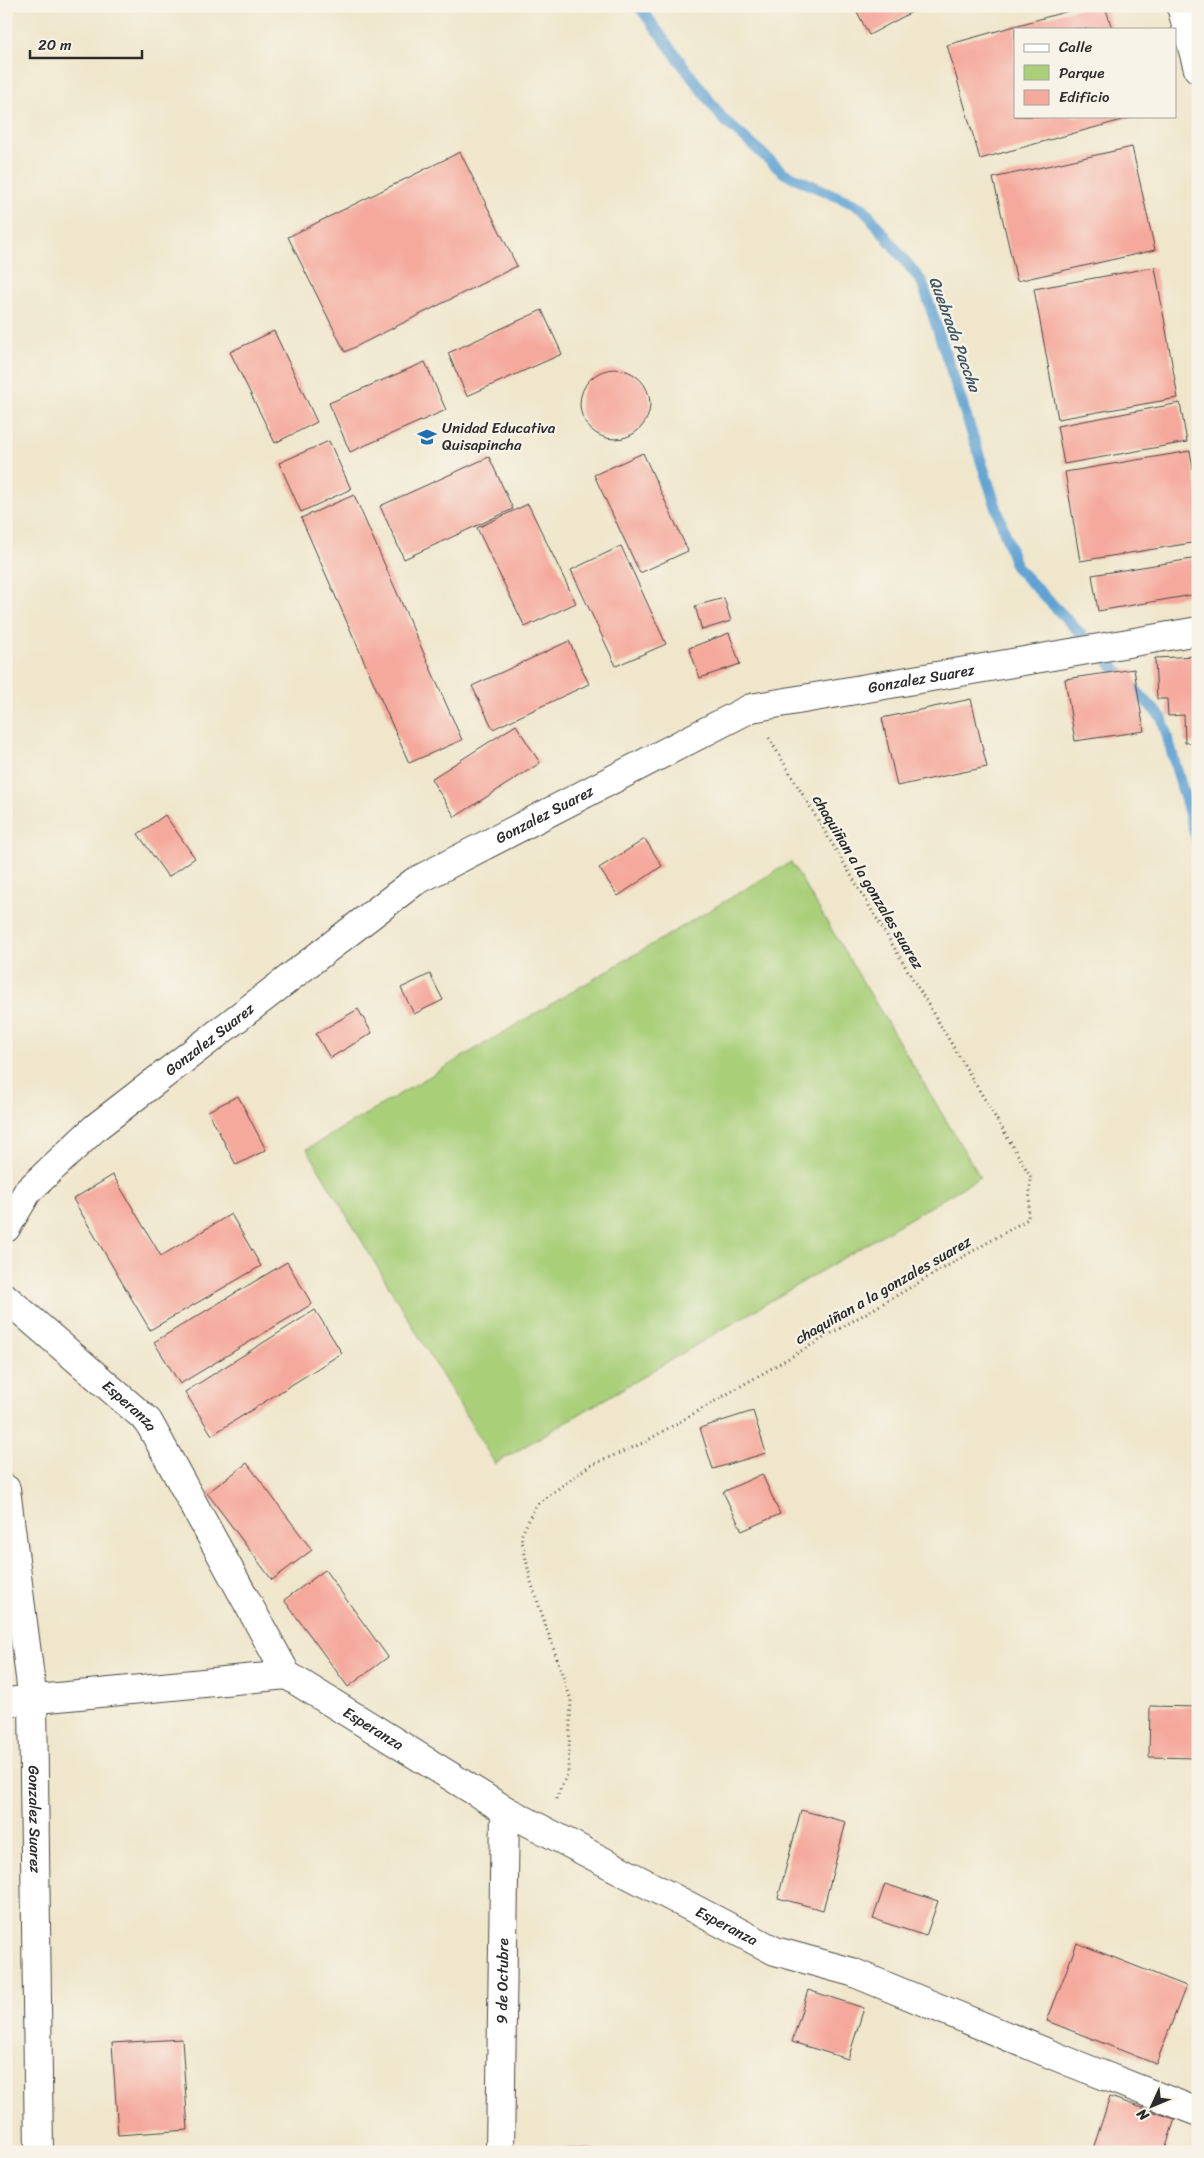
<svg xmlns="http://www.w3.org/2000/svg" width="1204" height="2158" viewBox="0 0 1204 2158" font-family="Sriracha,sans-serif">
<rect width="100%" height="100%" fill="#f7f3e8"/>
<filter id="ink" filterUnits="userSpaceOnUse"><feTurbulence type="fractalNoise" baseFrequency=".02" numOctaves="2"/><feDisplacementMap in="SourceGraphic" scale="10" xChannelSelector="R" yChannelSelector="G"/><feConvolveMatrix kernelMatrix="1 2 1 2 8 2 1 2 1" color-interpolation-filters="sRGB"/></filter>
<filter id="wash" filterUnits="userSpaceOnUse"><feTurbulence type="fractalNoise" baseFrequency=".0096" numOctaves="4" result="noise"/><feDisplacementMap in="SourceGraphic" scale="20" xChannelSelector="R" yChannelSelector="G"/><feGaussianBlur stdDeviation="1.12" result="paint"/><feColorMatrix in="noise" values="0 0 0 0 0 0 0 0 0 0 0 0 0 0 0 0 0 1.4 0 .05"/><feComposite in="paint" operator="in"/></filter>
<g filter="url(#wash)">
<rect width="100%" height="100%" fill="#efe6cb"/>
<!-- green -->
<path fill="#a9cf79" stroke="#6a7d52" d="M791 862 980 1177 495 1464 307 1149Z"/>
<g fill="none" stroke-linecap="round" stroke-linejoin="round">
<!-- stream -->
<path stroke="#5ea2d3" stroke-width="11" d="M639 6 723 119 784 173 863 208 922 282 1016 567 1087 640
M1107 660 1162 718 1198 844"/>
</g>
<g id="blocks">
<!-- building -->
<path fill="#f5a99c" d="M854 6H923L869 35Z
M1086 6H1105L1112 29H1015V116L1133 117 980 159 947 45Z
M1132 147 1155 250 1017 281 993 178Z
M460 152 517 266 345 352 288 237Z
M1155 267 1178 398 1058 419 1034 289Z
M542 310 562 354 467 396 448 353Z
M274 331 317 422 275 443 230 352Z
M425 362 446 410 350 452 329 403Z
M580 404a35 35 0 1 1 70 0a35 35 0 1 1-70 0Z
M1180 403 1187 442 1064 464 1057 426Z
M329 441 351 489 301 512 279 463Z
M1190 451 1198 495V542L1080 561 1065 472Z
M643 453 688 551 640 573 594 475Z
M489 457 513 509 404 559 380 506Z
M354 495 462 740 409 763 301 518Z
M528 504 576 603 525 627 477 528Z
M621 546 666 644 616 666 571 570Z
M1198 558V594L1098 611 1092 575Z
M724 598 731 621 702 630 695 606Z
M729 633 740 664 700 678 689 648Z
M569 641 589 684 493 729 472 686Z
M1198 656V742L1185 743 1184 715 1168 716 1167 699H1157L1155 658Z
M1134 669 1144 731 1075 741 1065 679Z
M971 699 987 767 897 786 882 718Z
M516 725 540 763 455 817 431 779Z
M165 815 195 858 168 877 138 834Z
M645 839 662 866 618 896 599 868Z
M430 974 443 1000 414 1014 401 988Z
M358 1009 372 1033 330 1058 316 1034Z
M238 1096 266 1150 236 1165 208 1111Z
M113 1175 161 1256 231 1214 261 1266 150 1330 73 1199Z
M287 1262 312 1304 180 1384 154 1342Z
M315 1310 342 1353 212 1435 185 1392Z
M753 1411 766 1453 713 1469 700 1428Z
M247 1463 312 1550 272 1580 207 1493Z
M762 1474 780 1514 742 1531 723 1492Z
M325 1570 388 1657 348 1687 284 1600Z
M1150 1706 1198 1707V1758L1149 1757Z
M801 1810 846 1822 823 1910 778 1898Z
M885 1884 938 1901 926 1936 873 1919Z
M1077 1943 1186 1986 1156 2064 1047 2021Z
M808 1990 864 2008 848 2059 792 2042Z
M182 2039 188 2130 118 2135 112 2043Z
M1110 2097 1175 2119 1164 2152H1092Z
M522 2147 592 2148V2152H522Z"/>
</g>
</g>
<g filter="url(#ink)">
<use href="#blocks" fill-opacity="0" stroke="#484743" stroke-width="1"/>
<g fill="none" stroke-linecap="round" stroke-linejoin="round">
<!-- minor casing -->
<g stroke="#484743" stroke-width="30">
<g id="minor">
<path id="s1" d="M6 1228 28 1191 96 1127 414 882 751 708 1198 631"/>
<path id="s2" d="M6 1298 148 1421 287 1675 505 1810 775 1951 852 1972 1072 2063 1198 2112"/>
<path id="s3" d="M6 1489 33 1701 39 2152"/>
<path d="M6 1702 287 1675"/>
<path id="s4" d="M500 2152 505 1810"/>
</g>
</g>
<!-- tertiary casing -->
<g stroke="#484743" stroke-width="30">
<path id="tertiary" d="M1181 6 1198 69"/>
</g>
<!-- path -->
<path stroke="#484743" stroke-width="3" stroke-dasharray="1 4" stroke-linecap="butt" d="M556 1799 568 1772 571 1700 531 1582 521 1536 536 1505 589 1466 643 1443 1028 1219 1031 1177 769 738"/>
<!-- minor -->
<use href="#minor" stroke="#fff" stroke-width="28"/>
<!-- tertiary -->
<use href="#tertiary" stroke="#fff" stroke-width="28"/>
</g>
</g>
<!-- icons -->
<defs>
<g id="school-bare" transform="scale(1.5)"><path d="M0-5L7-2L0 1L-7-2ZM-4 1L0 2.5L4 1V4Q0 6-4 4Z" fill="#1f6fb2" stroke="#f7f3e8" stroke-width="2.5" paint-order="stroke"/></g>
</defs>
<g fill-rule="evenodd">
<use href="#school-bare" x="427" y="437"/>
</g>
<g text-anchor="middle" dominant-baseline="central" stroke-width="4.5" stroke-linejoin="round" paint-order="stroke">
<!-- poi labels -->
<g font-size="15" fill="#2b2b2b" stroke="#f7f3e8" text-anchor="start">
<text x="442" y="428">Unidad Educativa<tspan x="442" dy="17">Quisapincha</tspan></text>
</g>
<!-- street labels -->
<g font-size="15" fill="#2b2b2b" stroke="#f7f3e8">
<text stroke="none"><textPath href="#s1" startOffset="1090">Gonzalez Suarez</textPath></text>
<text stroke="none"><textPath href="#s1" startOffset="685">Gonzalez Suarez</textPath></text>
<text transform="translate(868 882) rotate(59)">chaquiñan a la gonzales suarez</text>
<text stroke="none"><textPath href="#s1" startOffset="280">Gonzalez Suarez</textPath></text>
<text transform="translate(883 1290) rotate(-30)">chaquiñan a la gonzales suarez</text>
<text stroke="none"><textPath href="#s2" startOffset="164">Esperanza</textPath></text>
<text stroke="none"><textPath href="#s2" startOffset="579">Esperanza</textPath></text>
<text stroke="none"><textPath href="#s3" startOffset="332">Gonzalez Suarez</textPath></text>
<text stroke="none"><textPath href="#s2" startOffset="984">Esperanza</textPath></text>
<text stroke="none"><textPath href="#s4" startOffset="171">9 de Octubre</textPath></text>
</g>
<!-- water labels -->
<g font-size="16" font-style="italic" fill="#3d5566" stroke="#f7f3e8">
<text transform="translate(955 334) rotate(70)">Quebrada Paccha</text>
</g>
</g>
<!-- margin -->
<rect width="1204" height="2158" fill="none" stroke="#f7f3e8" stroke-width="25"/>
<!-- legend -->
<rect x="1014" y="28" width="162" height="90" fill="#f7f3e8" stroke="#a5a39c"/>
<rect x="1024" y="44" width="25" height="8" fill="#ffffff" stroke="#a5a39c"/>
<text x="1059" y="52" font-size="15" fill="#2b2b2b">Calle</text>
<rect x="1024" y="65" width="25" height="15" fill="#a9cf79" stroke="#a5a39c"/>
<text x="1059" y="78" font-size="15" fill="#2b2b2b">Parque</text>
<rect x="1024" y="90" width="25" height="15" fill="#f5a99c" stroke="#a5a39c"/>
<text x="1059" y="102" font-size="15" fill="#2b2b2b">Edificio</text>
<!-- north arrow -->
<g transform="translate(1152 2106) rotate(226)" stroke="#f7f3e8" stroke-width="4" paint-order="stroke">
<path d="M0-4L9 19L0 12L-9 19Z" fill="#2b2b2b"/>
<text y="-8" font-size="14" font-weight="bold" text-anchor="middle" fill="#2b2b2b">N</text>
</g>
<!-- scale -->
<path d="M30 50v8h112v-8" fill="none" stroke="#2b2b2b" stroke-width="2.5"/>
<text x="38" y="50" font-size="15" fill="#2b2b2b" stroke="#f7f3e8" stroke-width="4" paint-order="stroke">20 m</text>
</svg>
